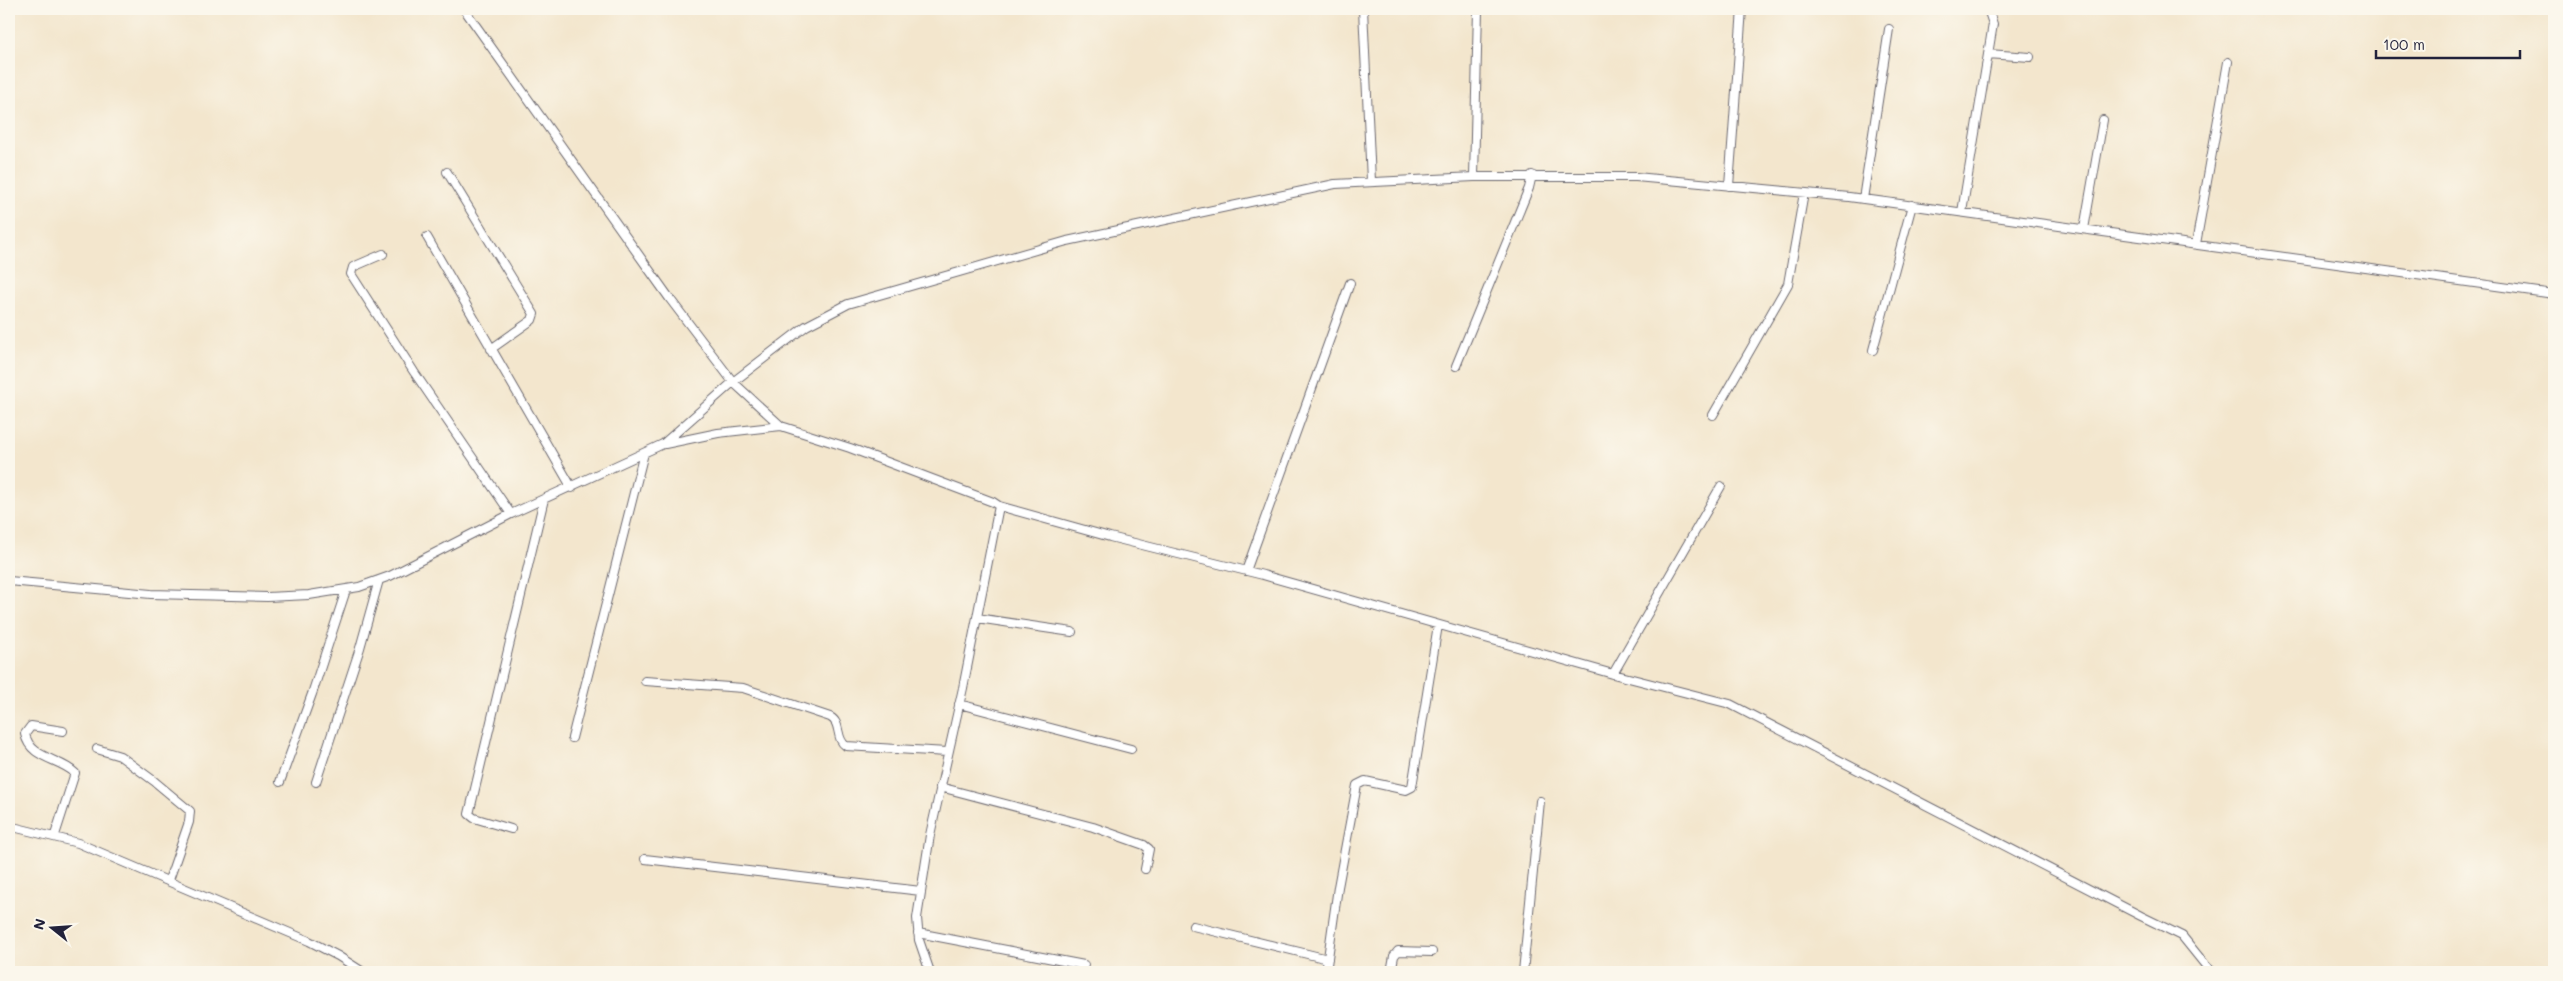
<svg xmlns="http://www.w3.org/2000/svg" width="2563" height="981" viewBox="0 0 2563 981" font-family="Mali,sans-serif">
<rect width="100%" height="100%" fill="#fbf7ec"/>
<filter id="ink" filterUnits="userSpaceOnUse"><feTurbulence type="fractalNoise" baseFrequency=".02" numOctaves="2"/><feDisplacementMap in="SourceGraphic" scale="10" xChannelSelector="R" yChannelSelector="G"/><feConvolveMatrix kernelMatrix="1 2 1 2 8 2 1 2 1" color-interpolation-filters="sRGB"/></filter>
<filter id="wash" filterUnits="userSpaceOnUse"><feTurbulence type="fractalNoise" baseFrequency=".0096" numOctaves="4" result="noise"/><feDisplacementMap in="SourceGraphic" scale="20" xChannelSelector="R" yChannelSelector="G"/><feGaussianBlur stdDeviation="1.12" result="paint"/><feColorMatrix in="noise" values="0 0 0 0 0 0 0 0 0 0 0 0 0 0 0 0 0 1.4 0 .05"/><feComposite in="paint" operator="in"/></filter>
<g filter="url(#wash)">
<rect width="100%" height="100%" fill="#f3e6cd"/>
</g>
<g filter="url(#ink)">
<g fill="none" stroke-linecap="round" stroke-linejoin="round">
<!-- minor casing -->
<g stroke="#6b676e" stroke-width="10">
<path id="minor" d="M464 9 670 299 733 382 781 426 850 448 993 502 999 506 963 688 930 835 917 918 919 940 930 972
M1363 9 1371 181
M1988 54 2030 57
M447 172 534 314 532 320 491 349
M1474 177 1478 9
M1729 186 1742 9
M1863 199 1889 29
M1962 212 1993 24 1988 9
M2084 229 2103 120
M427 237 572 488
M2196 244 2228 62
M383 254 353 267 351 274 414 372 511 514
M1873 350 1912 205
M1456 366 1529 188 1532 175
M1713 415 1788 284 1804 193
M665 444 718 433 781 426
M999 506 1110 537 1263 575 1613 674 1730 704 2141 916 2182 936 2211 972
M1246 571 1350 283
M9 581 151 594 267 597 309 595 359 587 390 576 511 514 663 444 733 382 806 326 848 304 1067 241 1335 184 1474 177H1636L1849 197 2554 294
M977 618 1072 632
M1613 674 1721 486
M645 681 743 688 830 717C842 723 835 739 846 746L947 752
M959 704 1131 749
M572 738 644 453
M97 749 120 756 154 781 190 811 189 822 169 880
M280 782 312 694 346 590
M316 782 360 648 379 580
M940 787 1093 827 1144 845 1149 849 1145 869
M9 826 78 843 309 941 338 956 363 972
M511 829 474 818 469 814 544 499
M55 835 75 773C60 758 30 759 25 734L31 726 63 731
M645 859 921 891
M1193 926 1328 959
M918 933 1084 965
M1326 972 1338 887 1357 785 1365 781 1406 790 1412 787 1438 625
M1391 972 1394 956 1398 951 1432 952
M1523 972 1540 801"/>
</g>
<!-- minor -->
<use href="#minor" stroke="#fff" stroke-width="8"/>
</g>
</g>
<!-- margin -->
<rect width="2563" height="981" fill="none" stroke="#fbf7ec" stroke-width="30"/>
<!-- north arrow -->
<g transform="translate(52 928) rotate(287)" stroke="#fbf7ec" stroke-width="4" paint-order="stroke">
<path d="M0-4L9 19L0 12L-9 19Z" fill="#22223b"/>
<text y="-8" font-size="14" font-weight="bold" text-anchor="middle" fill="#22223b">N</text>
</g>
<!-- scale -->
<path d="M2376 50v8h144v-8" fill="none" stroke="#22223b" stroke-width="2.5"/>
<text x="2383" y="50" font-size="15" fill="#22223b" stroke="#fbf7ec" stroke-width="4" paint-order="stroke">100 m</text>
</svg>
